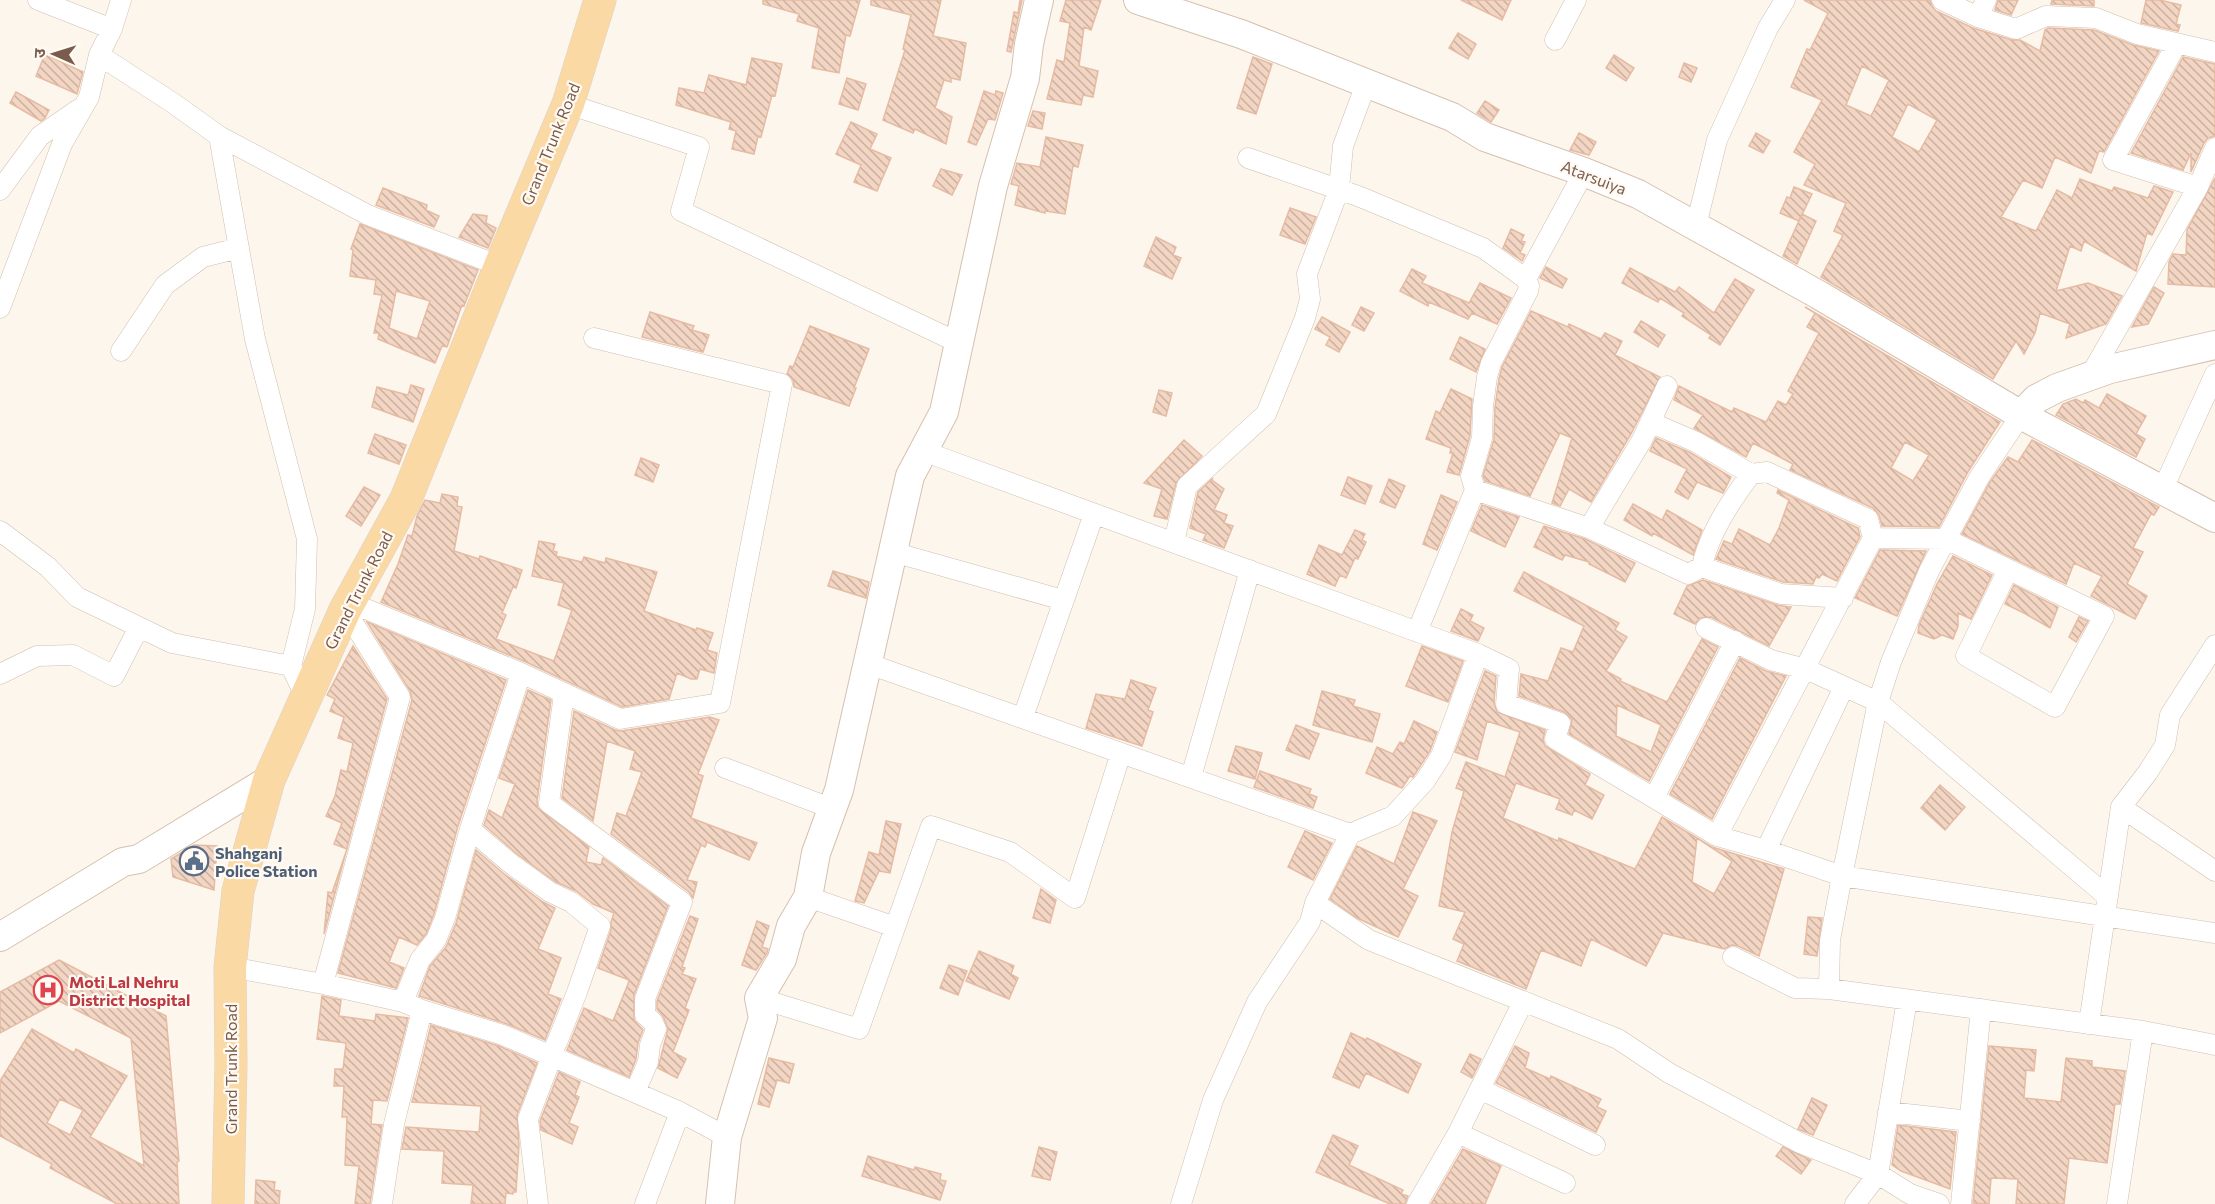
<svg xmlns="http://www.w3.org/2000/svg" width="2215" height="1204" viewBox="0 0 2215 1204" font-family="Commissioner,'Noto Sans Devanagari',sans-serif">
<defs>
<pattern id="building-back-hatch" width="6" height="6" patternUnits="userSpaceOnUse" patternTransform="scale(1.5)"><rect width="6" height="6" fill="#f3d5c3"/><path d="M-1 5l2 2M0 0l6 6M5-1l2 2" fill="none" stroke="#cab0a1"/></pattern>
</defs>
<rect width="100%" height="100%" fill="#fdf6ec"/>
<!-- building -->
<path fill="url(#building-back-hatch)" stroke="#e6bba3" stroke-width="1.5" fill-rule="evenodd" d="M763 0H860L850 36 846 35 839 73 812 68 819 28 797 21 799 14 763 4Z
M871 0H941L933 36 966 43 960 80 951 78V82L944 80 935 108 952 117 946 144 915 129 913 133 883 120 905 50 903 49 911 15 871 5Z
M1020 0H1022L1011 52 1007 51 1014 12 1018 13Z
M1066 0H1101L1091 30 1084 27 1079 66 1098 71 1093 97 1083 95 1081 105 1047 99 1057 60 1064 62 1070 23 1060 21Z
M1461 0H1511L1502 20Z
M1804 0H1930L1932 6 1936 11 1973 28 2012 40H2020L2040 51 2045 30 2048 28 2094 30 2133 45 2159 51 2104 152 2099 151 2091 173 2055 157 2042 188 2023 180 2001 217 2036 231 2057 190 2072 198 2080 179 2112 191 2114 187 2148 198 2154 186 2173 192 2152 235 2147 233 2136 271 2084 241 2081 251 2070 246 2056 291 2088 283 2122 296 2106 324 2066 338 2070 324 2040 313 2035 333 2024 354 2016 341 1993 379 1821 277 1843 235 1834 231 1846 203 1804 185 1815 164 1794 152 1822 100 1791 87 1807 49 1810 50 1828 13ZM1862 66 1889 80 1871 116 1846 105ZM1908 104 1937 120 1919 152 1892 137Z
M1998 0H2018L2011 15 1995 10Z
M2052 0H2094V6L2051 4Z
M2146 0H2160L2181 5 2176 24 2180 25 2178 31 2141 23Z
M1458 33 1476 44 1468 59 1449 48Z
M45 54 83 72 77 94 36 76Z
M1614 55 1634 68 1626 81 1606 68Z
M1253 57 1272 64 1256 114 1237 108Z
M2183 57 2215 64V136L2208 138 2204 143 2191 172V153L2183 170 2131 153Z
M752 58 782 64 775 96 772 95 761 137 758 136 754 154 732 149 736 131 729 129 731 122 676 105 679 88 704 93 709 75 746 85Z
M1684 63 1697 68 1691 82 1679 77Z
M847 78 866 84 858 110 839 104Z
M984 91 995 95 996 91 1003 93 995 120 988 119 976 145 968 142Z
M16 92 49 110 45 118 41 121 10 103Z
M1485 101 1499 110 1491 122 1477 113Z
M1033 111 1045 113 1042 129 1028 126Z
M851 122 877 134 870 149 891 158 877 191 854 182 861 165 836 154Z
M1579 133 1596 142 1589 155 1570 150Z
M1756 133 1770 141 1763 153 1749 146Z
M1046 137 1083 145 1078 167 1073 166 1065 214 1045 211V213L1015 205 1019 186 1011 184 1017 163 1040 167Z
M941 169 962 175 952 195 933 186Z
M2215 178V287L2168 284 2169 262 2173 254 2186 255 2187 230Z
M1794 187 1812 194 1799 221 1780 213 1787 197 1790 198Z
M383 188 427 205 426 210 439 216 434 227 376 205Z
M1290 208 1316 217 1305 244 1280 235Z
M473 214 487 216 486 223 496 228 488 248 459 237Z
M1802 214 1816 221 1797 264 1783 256Z
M360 224 478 270 464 306 462 305 447 347 442 346 435 363 378 339 379 333H374L382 295 374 294 376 280 350 276 353 250 351 249ZM396 291 430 301 417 339 389 328Z
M1511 229 1524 235 1521 241 1525 242 1520 253 1525 255 1522 261 1503 248Z
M1156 237 1176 247 1173 255 1181 258 1172 279 1144 266Z
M1546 267 1567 279 1562 288 1540 278Z
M1630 268 1675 292 1679 287 1714 313 1735 279 1754 290 1720 345 1709 338 1711 335 1682 316 1684 313 1660 298 1658 302 1622 283Z
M1412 269 1426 276 1422 283 1469 303 1480 283 1511 298 1497 324 1472 313 1468 319 1429 302 1428 306 1400 291Z
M2154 287 2164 293 2148 324 2132 327Z
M1361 307 1374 313 1364 331 1352 325Z
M1805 307 2000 422 1969 470 1939 527 1882 526 1879 515 1873 508 1790 470 1793 464 1753 443 1746 457 1694 428 1703 415 1674 400 1679 386 1732 412 1734 408 1766 422 1778 401 1786 405 1793 394 1788 391 1819 333 1807 327 1815 313ZM1905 442 1929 455 1913 481 1891 468Z
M1531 311 1568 327 1569 324 1601 339 1605 333 1622 341 1615 355 1660 377 1631 434 1591 502 1569 489 1560 506 1552 503 1572 438 1560 433 1530 496 1485 481 1483 476 1494 439 1495 407 1499 379 1502 367Z
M650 312 694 326 692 330 709 335 703 352 642 337Z
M1322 317 1350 332 1339 352 1326 345 1330 337 1315 329Z
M1641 321 1665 335 1658 347 1634 332Z
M810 326 869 349 854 388H856L849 406 794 387 793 380 787 374 790 366 793 367Z
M1460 337 1485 349 1476 372 1450 359Z
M411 385 424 389 413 422 372 407 377 387 408 395Z
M1451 389 1472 399 1470 436 1459 475 1447 472 1453 453H1450L1451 448 1426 439 1436 411 1440 413Z
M1159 390 1172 393 1166 416 1153 412Z
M2107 394 2146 416 2136 434 2145 439 2136 457 2056 415 2063 404 2076 399 2083 403 2085 400 2099 408Z
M375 434 406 445 399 464 368 453Z
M1656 438 1691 453 1731 477 1723 493 1697 482 1688 499 1675 492 1687 469 1650 451Z
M1184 440 1202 456 1176 483 1167 519 1154 516 1162 489 1144 483Z
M2032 440 2159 507 2154 515 2151 514 2133 548 2143 552 2127 584 2147 596 2135 619 2091 596 2102 576 2074 563 2066 584 1962 534 1990 482 2008 457 2018 462Z
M641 458 659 465 653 482 635 475Z
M1348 477 1372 486 1365 504 1341 495Z
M1213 478 1212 480 1224 489 1214 510 1227 515 1224 523 1233 526 1224 548 1203 540 1206 534 1190 528 1198 492Z
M1389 479 1405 486 1395 508 1380 502Z
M364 487 380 495 361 526 346 516Z
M1778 490 1858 528 1860 537 1837 581 1822 574 1819 578 1816 577 1813 584 1783 582 1716 559 1724 541 1732 544 1739 529 1770 545 1779 528 1789 500 1777 493Z
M442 494 458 497 457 506 462 507 454 551 479 559 480 556 522 570 516 588 513 587 502 613 506 615 496 639 554 661 572 610 558 605 564 583 532 576 539 541 555 544 553 551 557 552 556 556 582 562 584 557 605 563 606 558 657 572 644 611 696 630 697 628 713 633 707 650 717 653 714 673 700 669 697 679H691L677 673 669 699 622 707 526 662 381 602 398 564 408 535 412 536 417 516 425 500 440 503Z
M1441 495 1457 502 1437 550 1423 544Z
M1633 504 1662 520 1667 510 1702 530 1693 555 1653 533 1652 536 1624 520Z
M1482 505 1519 517 1505 547 1471 531Z
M1544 526 1585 539 1635 563 1625 582 1589 564V562L1565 555 1562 560 1534 547Z
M1355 530 1365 534 1362 540 1366 542 1358 559 1355 558 1346 578 1340 575 1335 586 1307 574 1319 545 1342 555Z
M1880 550 1926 551 1897 616 1855 598Z
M1953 556 1992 575 1971 619 1958 613V626L1953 639 1942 635 1934 639 1918 633 1919 625 1937 584Z
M833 571 869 582 866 598 828 586Z
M1524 572 1619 623 1615 630 1627 637 1606 671 1621 679 1620 681 1667 702 1702 639 1718 647 1649 781 1569 734 1572 720 1564 712 1519 696 1521 674 1548 681 1561 648 1573 652 1584 626 1514 591ZM1617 705 1661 725 1651 752 1616 736Z
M1703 580 1777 605 1791 607 1769 646 1711 617 1700 618 1695 624 1674 614 1687 586Z
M2014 585 2058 607 2050 628 2024 613 2005 604Z
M1461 609 1473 615 1470 621 1484 628 1478 641 1451 631Z
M2079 617 2088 621 2076 642 2069 637Z
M367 622 506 680 458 826 434 914 426 934 417 945 399 937 389 962 404 968 396 988 338 973 412 700 410 691Z
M353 646 387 699 324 934 328 892 332 893 347 849 334 844 342 823 326 816 335 796 341 770 347 772 353 743 338 738 344 717 330 711 335 699 327 695Z
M1422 646 1463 661 1448 702 1406 686Z
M1740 658 1766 671 1786 676 1712 819 1670 794Z
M1485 671 1496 676 1494 703 1497 712 1545 730 1543 740 1545 746 1590 774 1585 785 1604 795 1592 819 1574 810 1572 815 1556 809 1560 799 1516 783 1503 818 1558 841 1559 838 1635 869 1662 817 1712 847 1784 869 1759 956 1738 946 1732 945 1724 949 1663 933 1646 966 1591 939 1581 966 1541 950 1526 989 1457 961 1464 944 1453 939 1465 912 1439 906 1452 832 1464 791 1456 788 1466 762 1505 777 1520 732 1487 721 1477 760 1455 752ZM1697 838 1732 861 1714 894 1692 882Z
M1131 680 1156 688 1148 710 1153 712 1142 746 1086 728 1096 694 1125 699Z
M528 690 551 700 537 801 538 808 589 847 586 862 601 865 603 858 668 906 634 995V1020L643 1030 638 1043 636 1059 629 1077 567 1050 584 1008 613 1021 628 984 629 980 598 968 611 930V922L614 913 593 904 576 891 556 882 517 854 484 825 489 810 502 818 515 784 499 778Z
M1322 691 1355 700 1353 706 1380 714 1372 742 1313 725Z
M574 711 615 730 621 731 710 717 719 720 698 774 703 776 691 818 757 843 749 860 707 842 705 847 701 845 687 880 697 882 693 898 689 892 611 834 617 813 626 816 642 772 630 769 635 751 607 741 593 821 562 798Z
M1414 721 1437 732 1430 751 1415 774 1413 777 1410 776 1402 788 1366 773 1377 747 1393 754 1400 742 1404 744Z
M1296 725 1319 734 1309 759 1286 750Z
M1236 746 1262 753 1255 779 1228 771Z
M1260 771 1311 789 1309 794 1317 797 1313 808 1254 787Z
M1940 785 1965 807 1945 830 1921 808Z
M1413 812 1437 821 1403 889 1418 896 1398 937 1357 918 1330 899 1357 846 1394 864Z
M886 821 901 824 890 873 879 871 864 903 855 901 869 852 879 855Z
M1305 831 1332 843 1313 880 1288 867Z
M194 845 217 846 214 890 173 877 171 859Z
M476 850 503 873 543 902 555 908 538 949 561 958 548 994 561 999 545 1040 507 1024 419 996 430 966 446 947 456 923Z
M1041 889 1056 900 1050 923 1033 918Z
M690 916 698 919 682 967 685 968 682 974 696 979 685 1008 689 1010 673 1052 686 1059 677 1078 658 1068 668 1029 663 1016 657 1009V1001Z
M1808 917 1822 918 1817 956 1804 954Z
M757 921 769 926 762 947 768 949 767 953 756 970 742 965Z
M979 951 1014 966 1011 974 1018 978 1009 999 966 981Z
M59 960 166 1016 179 1161 177 1162 179 1204H117L50 1168 52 1164 0 1136V1081L32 1029 74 1053 76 1049 127 1076 90 1137 144 1166 131 1038 59 1001 0 1033V992ZM60 1099 83 1110 70 1135 47 1123Z
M949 965 967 971 958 995 940 988Z
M322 996 341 1000 339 1016 375 1021 376 1014 408 1018 387 1101 373 1100 371 1124 382 1125 370 1204H355L359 1166 345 1165 347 1117H342L344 1086H334L335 1069H343L346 1043 317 1039Z
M431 1025 499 1046 537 1063 517 1115 519 1145 516 1192H513V1194L506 1193 505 1204H471L473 1185 442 1183 444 1151 402 1149 406 1127 479 1132 481 1106 412 1102Z
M1351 1033 1366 1040 1367 1038 1421 1064 1408 1093 1366 1073 1359 1088 1333 1077Z
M1515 1046 1529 1053 1525 1068 1550 1079 1551 1076 1601 1099 1597 1107 1606 1111 1596 1132 1496 1083Z
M1989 1046 2036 1050 2034 1071 2026 1070 2024 1098 2061 1102 2066 1058 2092 1061V1067L2125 1071 2120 1104H2115L2107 1163 2069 1158 2064 1204H2016L2018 1179 1991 1178 1989 1204 1973 1203Z
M1470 1054 1481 1059 1472 1078 1461 1072Z
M769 1058 794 1064 789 1083 777 1080 769 1107 758 1104Z
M559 1072 580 1082 575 1095 579 1097 569 1123 578 1127 572 1144 541 1130 540 1121Z
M1812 1098 1827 1105 1813 1135 1798 1129Z
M1898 1125 1956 1132 1950 1189 1901 1171 1892 1165Z
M1333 1135 1358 1146 1349 1165 1403 1190 1401 1194 1408 1196 1405 1204H1390L1316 1172Z
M1039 1147 1057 1152 1050 1180 1032 1176Z
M1783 1147 1811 1160 1801 1174 1776 1156Z
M1463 1149 1501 1166 1485 1204H1431Z
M868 1156 914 1170 915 1167 941 1174 940 1180 946 1181 940 1200 862 1176Z
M256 1180 275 1182 274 1190 280 1191 279 1204H255Z"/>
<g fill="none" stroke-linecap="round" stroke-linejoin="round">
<!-- street casing -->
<g stroke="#d1beb0" stroke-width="21">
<path id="street" d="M38 0 112 29
M1942 0 1978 17 2016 29 2046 16 2096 18 2137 34 2215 52
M1978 17 1986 0
M1555 40 1576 0
M2176 45 2113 160 2198 187
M99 55 173 103 219 136 255 339 307 539 305 609 291 666 306 698
M568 104 699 147 681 211 959 343
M219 136 368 215 500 266
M1248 158 1358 196 1483 248 1526 279
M0 190 40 136 79 109
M1696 226 1717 140 1768 28 1785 0
M0 308 62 144 89 97 99 55 112 29 121 0
M121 351 165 285 203 257 239 248
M2090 376 2198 187 2215 148
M1650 422 1696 442 1751 474
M923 451 1478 654 1509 669 1506 704 1560 723 1555 739 1654 798
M1475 490 1589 528 1642 440 1667 386
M2162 491 2215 374
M1589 528 1688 574 1702 567 1781 594 1843 598
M0 531 48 567 77 597 172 643 291 666
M1174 542 1187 486 1266 414 1305 318 1310 299 1307 274 1339 189 1343 146 1366 84
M893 552 1063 600
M1702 567C1708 536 1732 499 1751 474L1767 472 1868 519 1873 538 1946 539 2104 616 2055 707 1966 656 2008 570
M349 602 521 673 620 719 720 703 782 384 594 338
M1706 628 1771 660 1806 669 1878 702 2108 897
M1417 632 1475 490 1471 476 1482 438 1483 406 1487 377 1491 363 1528 291 1529 286 1526 279 1584 172
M1735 641 1654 798 1717 836 1766 850 1842 876 2215 933
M869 664 1350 834
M0 674 37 656 73 655 114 676 139 627
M564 694 549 803 682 902 645 999V1015L652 1021 656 1029 650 1045 648 1062 635 1092
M1023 717 1094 514
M725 768 833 809
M1191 777 1250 570
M2121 807 2215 871
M470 829 510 863 550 892 571 902 600 926 577 992 558 1040 553 1050 546 1054
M1717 836 1873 538
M1766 850 1844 687
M808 897 895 927
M1315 903 1369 940 1618 1039 1669 1073 1800 1143 1878 1174 1910 1194 1939 1204
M1733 957 1795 988 1829 989 2143 1031 2215 1045
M230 967 323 984 403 1002 422 1010 503 1035 680 1112 727 1137
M323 984 400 697 345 610
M1829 989 1830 940 1842 876 1878 702 1891 662 1929 571 1946 539 1980 476 2021 415
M759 998 859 1029 931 826 1010 852 1075 898 1121 753
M403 1002 420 960 436 940 445 918 470 829 521 673
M2089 1024 2121 807 2148 772 2165 745 2170 715 2215 645
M1480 1089 1595 1145
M1888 1112 1970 1121
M1458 1133 1565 1183
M382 1204 394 1124 422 1010
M538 1204 528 1119 552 1056
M645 1204 680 1112
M1181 1204 1213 1100 1257 1002 1310 922 1315 903 1350 834 1393 816 1425 781 1441 756 1478 654
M1417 1204 1458 1133 1523 1002
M1855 1204 1878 1174 1907 1000
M1961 1204 1981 1009
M2117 1204 2143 1031"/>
</g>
<!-- secondary casing -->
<g stroke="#d6c0b0" stroke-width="30">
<path id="secondary" d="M1138 0 1241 34 1452 117 1485 137 1584 172 1638 194 1819 295 2021 415 2215 518
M2021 415 2036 399 2057 388 2110 369 2215 345
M0 937 123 862 139 859 269 780
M720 1204 727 1137 763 1018 759 998 782 959 791 926 808 897 816 853 839 790 910 476 944 412 993 186 1025 78 1029 44 1039 0"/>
</g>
<!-- primary casing -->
<g stroke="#dad1cd" stroke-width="33">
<path id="primary" d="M228 1204 231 1064 230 967 238 891 269 780 345 610 406 499 500 266 568 104 600 0"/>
</g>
<!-- street -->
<use href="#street" stroke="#fff" stroke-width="20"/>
<!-- secondary -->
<use href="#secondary" stroke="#fff" stroke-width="28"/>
<!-- primary -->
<use href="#primary" stroke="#fbd9a5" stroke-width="32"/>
</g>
<!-- icons -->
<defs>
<g id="civic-ring" transform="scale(1.5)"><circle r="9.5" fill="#fffaf3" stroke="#5c6f8a" stroke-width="1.5"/><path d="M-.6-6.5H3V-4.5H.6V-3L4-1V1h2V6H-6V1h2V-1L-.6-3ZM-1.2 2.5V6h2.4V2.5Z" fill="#5c6f8a"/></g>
<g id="hospital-ring" transform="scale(1.5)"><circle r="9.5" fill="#fffaf3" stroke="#e0444e" stroke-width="1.5"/><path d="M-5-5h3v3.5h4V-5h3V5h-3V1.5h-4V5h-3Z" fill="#e0444e"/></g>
</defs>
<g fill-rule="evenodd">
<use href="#civic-ring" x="194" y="861"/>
<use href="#hospital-ring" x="48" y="990"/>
</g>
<g text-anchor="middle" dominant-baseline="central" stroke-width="4.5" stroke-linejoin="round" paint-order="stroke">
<!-- street labels -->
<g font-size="16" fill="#7a5c4d" stroke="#fffaf3">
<text transform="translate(550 144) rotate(-68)">Grand Trunk Road</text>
<text transform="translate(1594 177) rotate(21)">Atarsuiya</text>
<text transform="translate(358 590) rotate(-63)">Grand Trunk Road</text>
<text transform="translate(230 1069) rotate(-90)">Grand Trunk Road</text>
</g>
<!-- service labels -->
<g font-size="16" font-weight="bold" fill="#4e5e75" stroke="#fffaf3" text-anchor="start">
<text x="215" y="852">Shahganj<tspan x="215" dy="18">Police Station</tspan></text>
</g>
<!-- health labels -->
<g font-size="16" font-weight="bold" fill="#be3a42" stroke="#fffaf3" text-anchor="start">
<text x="69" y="981">Moti Lal Nehru<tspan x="69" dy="18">District Hospital</tspan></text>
</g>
</g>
<!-- north arrow -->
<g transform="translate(54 54) rotate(273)" stroke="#fffaf3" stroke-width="4.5" paint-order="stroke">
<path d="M0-4.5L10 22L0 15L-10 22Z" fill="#7a5c4d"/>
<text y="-9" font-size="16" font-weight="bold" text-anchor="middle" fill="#7a5c4d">उ</text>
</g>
</svg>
